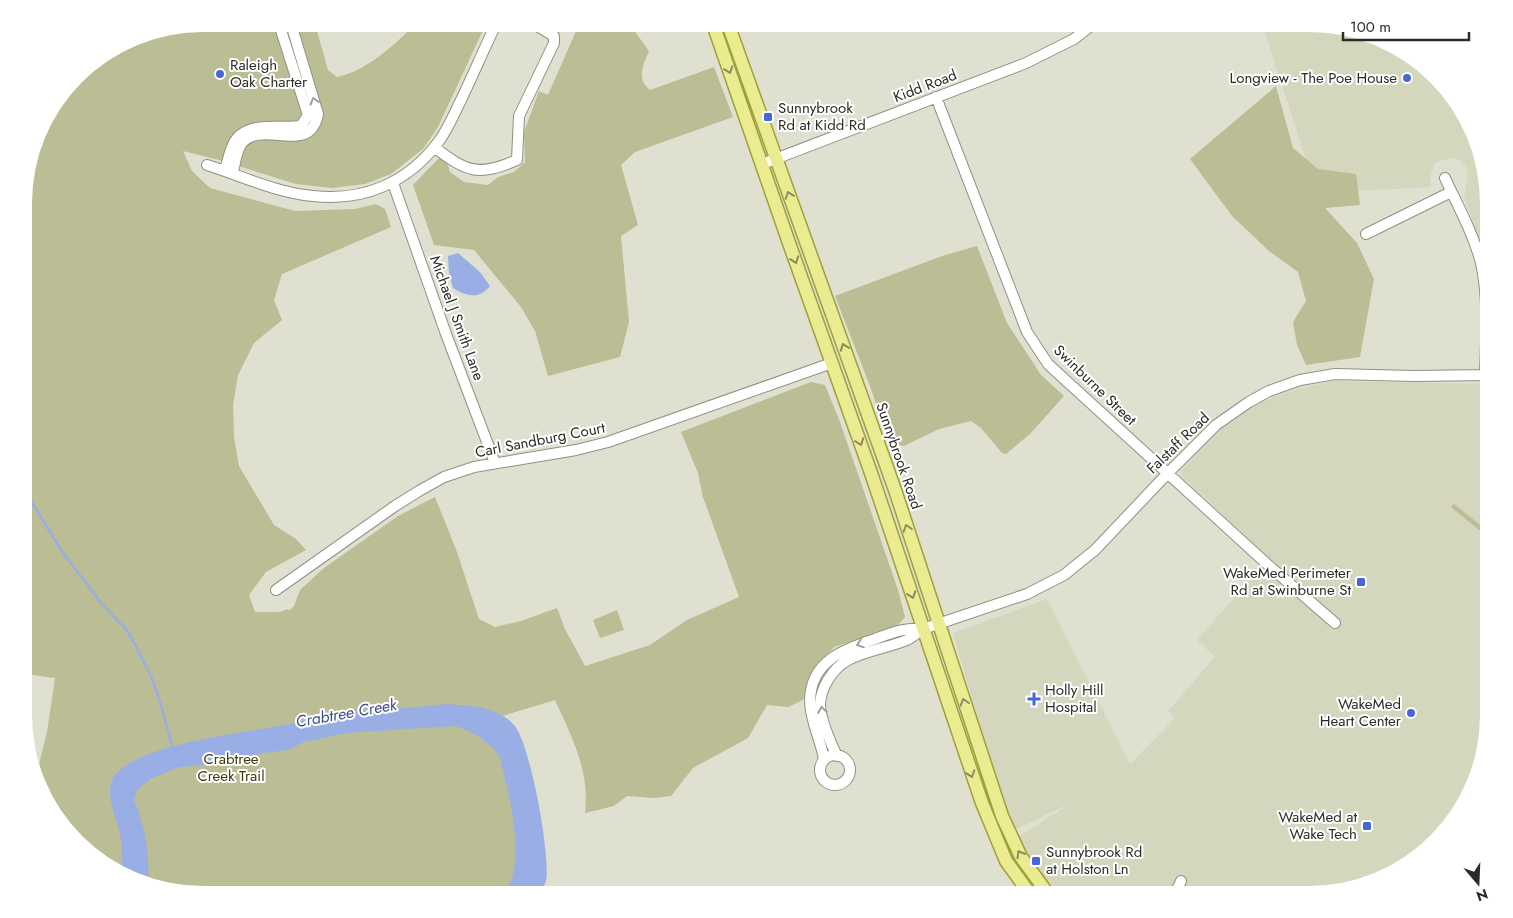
<svg xmlns="http://www.w3.org/2000/svg" width="1513" height="918" viewBox="0 0 1513 918" font-family="Jost,sans-serif">
<rect width="100%" height="100%" fill="#dfe0d0"/>
<!-- built -->
<path fill="#d5d6be" d="M1262 24H1310L1367 33 1409 54 1465 113 1489 191V267L1464 197 1468 175 1466 167 1459 160 1452 158 1436 162 1431 172 1430 182 1431 187 1317 193Z
M1335 381 1489 384V726L1459 814 1399 870 1321 894H1054L1029 859 1018 837 1071 803 1014 830 1005 811 953 633 1047 599 1130 764 1175 718 1168 711 1215 657 1197 640 1269 558 1182 476 1181 471 1203 446 1221 429 1256 405 1278 395 1309 386Z"/>
<!-- green -->
<path fill="#bbbd94" d="M203 24H315L328 70 337 77C365 72 396 44 415 24H486L438 127 423 149 391 174 365 184 332 188 296 184 219 160 183 151 192 171 210 188 295 211 355 209 376 204 385 209 391 227 282 274 274 300 282 320 254 343 238 375 233 405 234 437 239 466 274 525 296 539 306 550 266 572 249 595 255 612H279L288 609 289 611 294 606 300 590 324 568 398 516 435 497 457 552 479 619 495 627 521 621 557 608 565 629 585 666 650 645 687 620 739 597 703 497 698 473 681 432 811 382 825 385 840 422 898 590 905 617 896 627 834 647 808 678 803 700 788 707 767 705 748 738 693 768 671 796 654 798 627 796 614 806 585 813C590 770 572 738 555 700L496 718 531 894H203L146 885 104 864 48 805 37 772 47 732 55 678 25 674V180L42 124 85 68 135 37Z
M588 24H632L633 29 649 51C643 65 636 79 650 90L714 67 733 117 635 152 621 165 638 225 621 236 629 322 620 357 548 376 535 331 521 307 474 250 434 245 413 185 440 157 448 165 450 172 464 182 488 185 498 177 514 172 525 162 524 132 539 91 548 95 576 31Z
M1276 86 1293 148 1318 169 1356 174 1360 205 1325 208 1357 243 1374 279 1360 357 1306 365 1297 345 1293 322 1306 301 1298 272 1269 251 1232 216 1190 159Z
M977 246 1007 323 1041 375 1064 396 1031 433 1006 454 1002 453 981 428 971 421 939 429 904 446 889 443 870 386 835 296 942 256Z
M1454 504 1489 532V538L1451 507Z
M617 610 624 630 600 638 593 620Z"/>
<!-- water -->
<path fill="#99aee5" d="M458 253 480 272 490 286C479 300 466 296 453 288L449 273 448 256Z
M447 704C470 706 497 706 514 725 530 742 551 857 546 881 545 885 541 890 539 894H501C507 888 511 883 513 875 519 842 512 807 504 775 502 768 502 759 497 753 487 740 471 731 455 726L346 733 304 742 288 750 264 753 219 764 180 767 152 778 138 789 134 800C146 828 150 855 148 885L122 873C122 860 123 848 120 835 117 818 105 798 112 780 127 746 243 733 278 726 301 722 325 714 349 712 381 709 414 708 447 704Z"/>
<g fill="none" stroke-linecap="round" stroke-linejoin="round">
<!-- stream -->
<path stroke="#99aee5" stroke-width="2.5" d="M25 491 61 550 102 604 126 629 135 644 151 676 160 702 173 749"/>
<!-- minor casing -->
<g stroke="#909182" stroke-width="12">
<path id="minor" d="M936 97 1027 332 1048 364 1061 376 1267 564 1335 623
M434 147C467 172 477 177 517 160L519 116 554 43V36L534 24
M762 164 1026 63 1074 39 1093 24
M207 165C242 176 277 193 313 196 364 202 409 182 439 141 448 129 454 114 461 100 473 75 484 49 496 24
M225 170C228 161 230 146 237 138 252 121 281 129 301 126L308 115 279 24
M233 173C235 163 236 151 242 143 263 119 310 157 318 114L291 24
M1445 178C1457 204 1474 235 1481 263 1489 300 1486 338 1485 375
M393 183 446 334 495 463
M1366 234 1451 192
M276 590 395 506 419 491 444 477 474 467 576 450 608 442 832 363
M820 770a15 15 0 1 1 30 0a15 15 0 1 1-30 0Z
M837 756C831 744 820 718 820 704 821 687 833 668 848 660 866 650 888 648 907 640 913 637 918 632 923 629L1027 594 1064 575 1095 550 1167 474 1216 425 1249 402 1269 391 1300 380 1335 374 1414 376 1489 375
M824 760C821 739 810 722 810 700 811 661 844 649 875 639 894 632 903 628 923 629
M1175 894 1181 881"/>
</g>
<!-- major casing -->
<g stroke="#a09f3c" stroke-width="15">
<path id="major" d="M713 24 789 243 871 473 982 803 1006 861 1030 894
M728 24 895 490 1002 816 1021 857 1048 894"/>
</g>
<!-- minor -->
<use href="#minor" stroke="#fff" stroke-width="10"/>
<!-- major -->
<use href="#major" stroke="#ebeb91" stroke-width="12"/>
</g>
<!-- one-way arrows -->
<defs><path id="oneway-chevron" d="M-2-3.5L2.5 0L-2 3.5" fill="none" stroke-width="1.6" stroke-linecap="round" stroke-linejoin="round" transform="scale(1.25)"/></defs>
<g stroke="#8c8c5c">
<use href="#oneway-chevron" transform="translate(729 70) rotate(71)"/>
<use href="#oneway-chevron" transform="translate(789 195) rotate(-109)"/>
<use href="#oneway-chevron" transform="translate(795 260) rotate(70)"/>
<use href="#oneway-chevron" transform="translate(844 347) rotate(-110)"/>
<use href="#oneway-chevron" transform="translate(860 442) rotate(70)"/>
<use href="#oneway-chevron" transform="translate(907 528) rotate(-108)"/>
<use href="#oneway-chevron" transform="translate(912 595) rotate(71)"/>
<use href="#oneway-chevron" transform="translate(964 702) rotate(-108)"/>
<use href="#oneway-chevron" transform="translate(971 774) rotate(71)"/>
<use href="#oneway-chevron" transform="translate(1020 854) rotate(-120)"/>
</g>
<g stroke="#a0a09d">
<use href="#oneway-chevron" transform="translate(314 101) rotate(-107)"/>
<use href="#oneway-chevron" transform="translate(860 644) rotate(161)"/>
<use href="#oneway-chevron" transform="translate(822 710) rotate(-97)"/>
</g>
<!-- markers -->
<g fill="#4666d9" stroke="#fff" stroke-width="2">
<circle cx="220" cy="74" r="5"/>
<circle cx="1407" cy="78" r="5"/>
<rect x="763" y="112" width="10" height="10" rx="2.5"/>
<rect x="1356" y="577" width="10" height="10" rx="2.5"/>
<path d="M1031.5 691.5h5v5h5v5h-5v5h-5v-5h-5v-5h5z"/>
<circle cx="1411" cy="713" r="5"/>
<rect x="1362" y="821" width="10" height="10" rx="2.5"/>
<rect x="1031" y="856" width="10" height="10" rx="2.5"/>
</g>
<g text-anchor="middle" dominant-baseline="central" stroke-width="4" stroke-linejoin="round" paint-order="stroke">
<!-- poi labels -->
<g font-size="15" fill="#2c2c26" stroke="#fff" text-anchor="start">
<text x="230" y="65">Raleigh<tspan x="230" dy="17">Oak Charter</tspan></text>
<text x="1397" y="78" text-anchor="end">Longview - The Poe House</text>
<text x="778" y="108">Sunnybrook<tspan x="778" dy="17">Rd at Kidd Rd</tspan></text>
<text x="1351" y="573" text-anchor="end">WakeMed Perimeter<tspan x="1351" dy="17">Rd at Swinburne St</tspan></text>
<text x="1045" y="690">Holly Hill<tspan x="1045" dy="17">Hospital</tspan></text>
<text x="1401" y="704" text-anchor="end">WakeMed<tspan x="1401" dy="17">Heart Center</tspan></text>
<text x="1357" y="817" text-anchor="end">WakeMed at<tspan x="1357" dy="17">Wake Tech</tspan></text>
<text x="1046" y="852">Sunnybrook Rd<tspan x="1046" dy="17">at Holston Ln</tspan></text>
</g>
<!-- street labels -->
<g font-size="15" fill="#2c2c26" stroke="#fff">
<text transform="translate(925 86) rotate(-21)">Kidd Road</text>
<text transform="translate(457 318) rotate(70)">Michael J Smith Lane</text>
<text transform="translate(1095 385) rotate(44)">Swinburne Street</text>
<text transform="translate(540 440) rotate(-11)">Carl Sandburg Court</text>
<text transform="translate(1178 443) rotate(-44)">Falstaff Road</text>
<text transform="translate(899 456) rotate(71)">Sunnybrook Road</text>
</g>
<!-- park labels -->
<g font-size="15" fill="#3b3b09" stroke="#fff">
<text x="231" y="759">Crabtree<tspan x="231" dy="17">Creek Trail</tspan></text>
</g>
<!-- water labels -->
<g font-size="16" font-style="italic" fill="#3b5093" stroke="#fff">
<text transform="translate(346 713) rotate(-10)">Crabtree Creek</text>
</g>
</g>
<!-- crop -->
<path d="M0 0H1513V918H0ZM203 32H1309A171 171 0 0 1 1480 203V715A171 171 0 0 1 1309 886H203A171 171 0 0 1 32 715V203A171 171 0 0 1 203 32Z" fill="#fff" fill-rule="evenodd"/>
<!-- north arrow -->
<g transform="translate(1478 883) rotate(161)" stroke="#ffffff" stroke-width="4" paint-order="stroke">
<path d="M0-4L9 19L0 12L-9 19Z" fill="#2c2c26"/>
<text y="-8" font-size="14" font-weight="bold" text-anchor="middle" fill="#2c2c26">N</text>
</g>
<!-- scale -->
<path d="M1343 32v8h126v-8" fill="none" stroke="#2c2c26" stroke-width="2.5"/>
<text x="1350" y="32" font-size="15" fill="#2c2c26" stroke="#ffffff" stroke-width="4" paint-order="stroke">100 m</text>
</svg>
